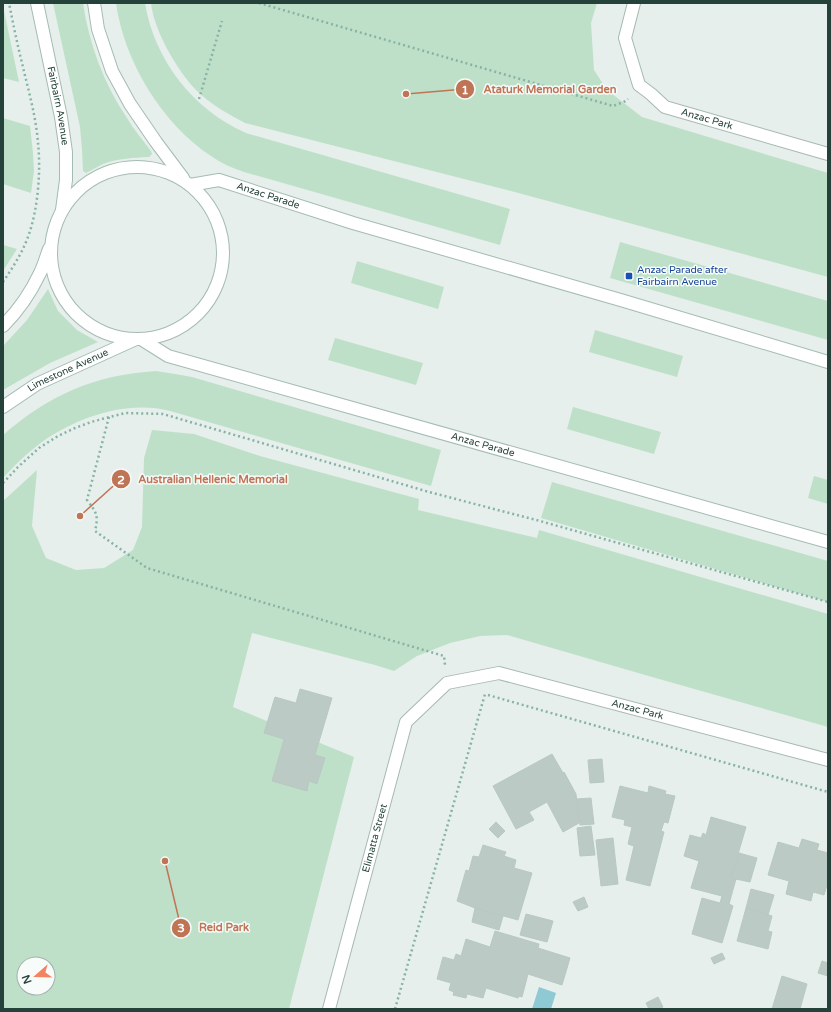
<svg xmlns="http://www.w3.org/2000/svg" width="831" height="1012" viewBox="0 0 831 1012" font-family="'Varela Round',sans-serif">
<rect width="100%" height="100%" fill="#e6efeb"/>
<!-- green -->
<path fill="#bfe0c8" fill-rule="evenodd" d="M53 3H83C89 44 104 84 127 118 134 130 143 140 151 151L152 154 149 157C133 158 119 158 103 164 97 167 92 170 86 173L83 171 82 149 80 127Z
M116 3H145C154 59 193 110 246 133L510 209 500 245 244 172C232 168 221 163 211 156 162 124 124 61 116 3Z
M151 3H597L591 23 594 70 607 90 642 117 828 173V277L511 191 245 123C228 114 210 104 196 90 177 70 154 31 151 3Z
M3 6 19 82 3 78Z
M3 118 30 126 33 153 34 171 31 193 3 184Z
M620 242 828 301V340L610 278Z
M3 245 17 249 3 271Z
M357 261 444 287 438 309 351 283Z
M48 289 58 311 77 330 98 342 50 363 3 390V346L27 320Z
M595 330 683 356 677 377 589 352Z
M335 338 423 363 416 385 328 360Z
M156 371 175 374 192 377 441 450 431 486 170 411C127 400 78 417 42 442 27 453 15 465 3 478V435C49 395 94 375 156 371Z
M573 407 661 432 654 454 567 429Z
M152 430 194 434 260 456 419 499 418 510 537 538 539 530 828 614V727L659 679 507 635 480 636 450 643 417 656 394 671 375 665 252 633 233 707 354 757 289 1009H3V501L37 470 32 526 46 558 76 570 104 568 133 550 142 527 144 458ZM24 964H48V988H24Z
M814 476 828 480V504L808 498Z
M552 482 828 561V602L541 518Z"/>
<!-- water -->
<path fill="#8ec9d4" d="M539 987 556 993 551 1009H532Z"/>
<!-- building -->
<path fill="#bbcac4" stroke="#b8c9c2" d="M300 689 332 698 315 755 325 758 317 784 309 781 307 791 272 781 284 739 264 733 275 697 296 703Z
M552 754 563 773 564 772 576 794 579 823 563 832 547 802 529 812 534 820 516 829 493 786Z
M602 759 604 782 590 783 588 760Z
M620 786 648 793 649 786 666 791 665 794 675 796 668 823 664 822 661 831 664 832 650 886 626 880 634 846 628 844 632 827 624 825 625 820 612 817Z
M591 798 594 824 580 825 577 799Z
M711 817 746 827 731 878 736 879 729 904 733 906 722 943 692 934 702 898 720 903 722 896 691 888 699 861 684 856 690 835 701 838 703 833 706 835Z
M496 822 505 831 498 838 489 829Z
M591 826 595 855 580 856 577 828Z
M613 838 618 884 601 886 596 840Z
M802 839 819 844 817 850 828 853V882L824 895 813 892 811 901 786 894 789 881 768 875 778 842 799 848Z
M483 845 506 852 504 856 516 860 514 868 532 873 518 920 475 908 457 901 466 870 469 871 473 856 479 857Z
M739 853 757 858 750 882 731 878Z
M751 889 774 895 768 915 746 908Z
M584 897 588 907 578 911 573 902Z
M475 908 503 916 499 930 472 922Z
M746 908 772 916 768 931 772 932 768 949 737 941Z
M526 914 553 921 547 942 520 935Z
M495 931 539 944 538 948 570 958 562 985 528 974 522 997 519 996 518 998 486 988 483 998 467 994 466 998 453 995 454 992 449 990 451 983 437 979 443 957 454 960 456 954 461 956 466 939 490 947Z
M722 953 725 959 714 964 711 958Z
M822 961 828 963V976L818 973Z
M782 976 807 984 800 1009H772Z
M658 997 663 1007 659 1009H649L646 1003Z"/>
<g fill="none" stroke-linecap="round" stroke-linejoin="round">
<!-- minor casing -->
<g stroke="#a8b8b2" stroke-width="14">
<g id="minor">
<path id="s1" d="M634 3 625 38 639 85 651 94 665 107 828 154"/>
<path id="s2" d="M329 1009 406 722 447 683 499 673 828 760"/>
</g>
</g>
<!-- secondary casing -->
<g stroke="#a4bbb3" stroke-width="14">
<g id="secondary">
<path id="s3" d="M37 3 61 117 66 152V180L62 210"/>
<path d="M94 3 98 29 112 71 130 104 156 142 183 178"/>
<circle cx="137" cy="253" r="86"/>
<path id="s4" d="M190 185 219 180 353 223 624 301 828 362"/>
<path d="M3 326C18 311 31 292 40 273 44 265 46 257 49 249"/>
<path id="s5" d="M141 339 168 356 828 542"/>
<path id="s6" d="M3 407 37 384 136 339"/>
</g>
</g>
<!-- path -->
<path stroke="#86b3a5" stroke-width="2.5" stroke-dasharray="2 3" stroke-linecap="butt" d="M259 3 613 106 626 101 628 99
M199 99 222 21
M3 282C13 267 23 252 29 234 38 208 41 171 38 143 36 116 28 89 22 63 17 43 13 23 9 3
M109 417 87 500C96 512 99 515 95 531L147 568 444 656 445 665
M3 483 18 467 39 448 58 436 75 428 91 422 125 413 163 414 429 492 540 521 828 602
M488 695 828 792
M395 1009 485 694"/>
<!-- minor -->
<use href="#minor" stroke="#fff" stroke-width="12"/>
<!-- secondary -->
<use href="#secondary" stroke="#fff" stroke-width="12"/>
</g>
<!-- markers -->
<rect fill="#1a4fb4" stroke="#f7fbf9" stroke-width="1.5" x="625" y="272" width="8" height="8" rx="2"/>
<g text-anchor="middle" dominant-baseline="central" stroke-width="3" stroke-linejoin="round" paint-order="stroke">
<!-- street labels -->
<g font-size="10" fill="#24423a" stroke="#f7fbf9">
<text stroke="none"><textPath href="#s3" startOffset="105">Fairbairn Avenue</textPath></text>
<text stroke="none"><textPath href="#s1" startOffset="163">Anzac Park</textPath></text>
<text stroke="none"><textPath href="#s4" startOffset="81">Anzac Parade</textPath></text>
<text stroke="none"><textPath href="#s6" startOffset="75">Limestone Avenue</textPath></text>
<text stroke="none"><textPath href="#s5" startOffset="359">Anzac Parade</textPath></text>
<text stroke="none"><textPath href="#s2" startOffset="550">Anzac Park</textPath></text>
<text stroke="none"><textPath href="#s2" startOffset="177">Elimatta Street</textPath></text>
</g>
<!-- transit labels -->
<g font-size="10" fill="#164399" stroke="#f7fbf9" text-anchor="start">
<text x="637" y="270">Anzac Parade after<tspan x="637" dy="12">Fairbairn Avenue</tspan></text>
</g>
</g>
<!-- callouts -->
<path fill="none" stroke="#c07456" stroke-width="1.5" d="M406 94L465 89M80 516L121 479M165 861L181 928"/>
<g fill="#c07456" stroke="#f7fbf9" stroke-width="1.5">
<circle cx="406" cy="94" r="4"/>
<circle cx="80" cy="516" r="4"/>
<circle cx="165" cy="861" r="4"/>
<circle cx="465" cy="89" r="10"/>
<circle cx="121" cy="479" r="10"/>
<circle cx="181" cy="928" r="10"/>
</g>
<g font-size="12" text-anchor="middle" font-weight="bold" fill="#fff">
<text x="465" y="94">1</text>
<text x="121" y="484">2</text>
<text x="181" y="932">3</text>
</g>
<g font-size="11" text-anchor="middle" font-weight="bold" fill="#c07456" stroke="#f7fbf9" stroke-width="3" stroke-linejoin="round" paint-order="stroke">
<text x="550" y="93">Ataturk Memorial Garden</text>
<text x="213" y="483">Australian Hellenic Memorial</text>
<text x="224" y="931">Reid Park</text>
</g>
<!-- border -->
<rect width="831" height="1012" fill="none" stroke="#24423a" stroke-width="8"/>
<!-- north arrow -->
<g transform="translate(36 976) rotate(250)"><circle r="19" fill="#f7fbf9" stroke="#a3b1ad"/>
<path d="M0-3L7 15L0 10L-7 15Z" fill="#f4845f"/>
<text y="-6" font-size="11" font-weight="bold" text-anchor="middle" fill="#24423a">N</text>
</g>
</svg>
